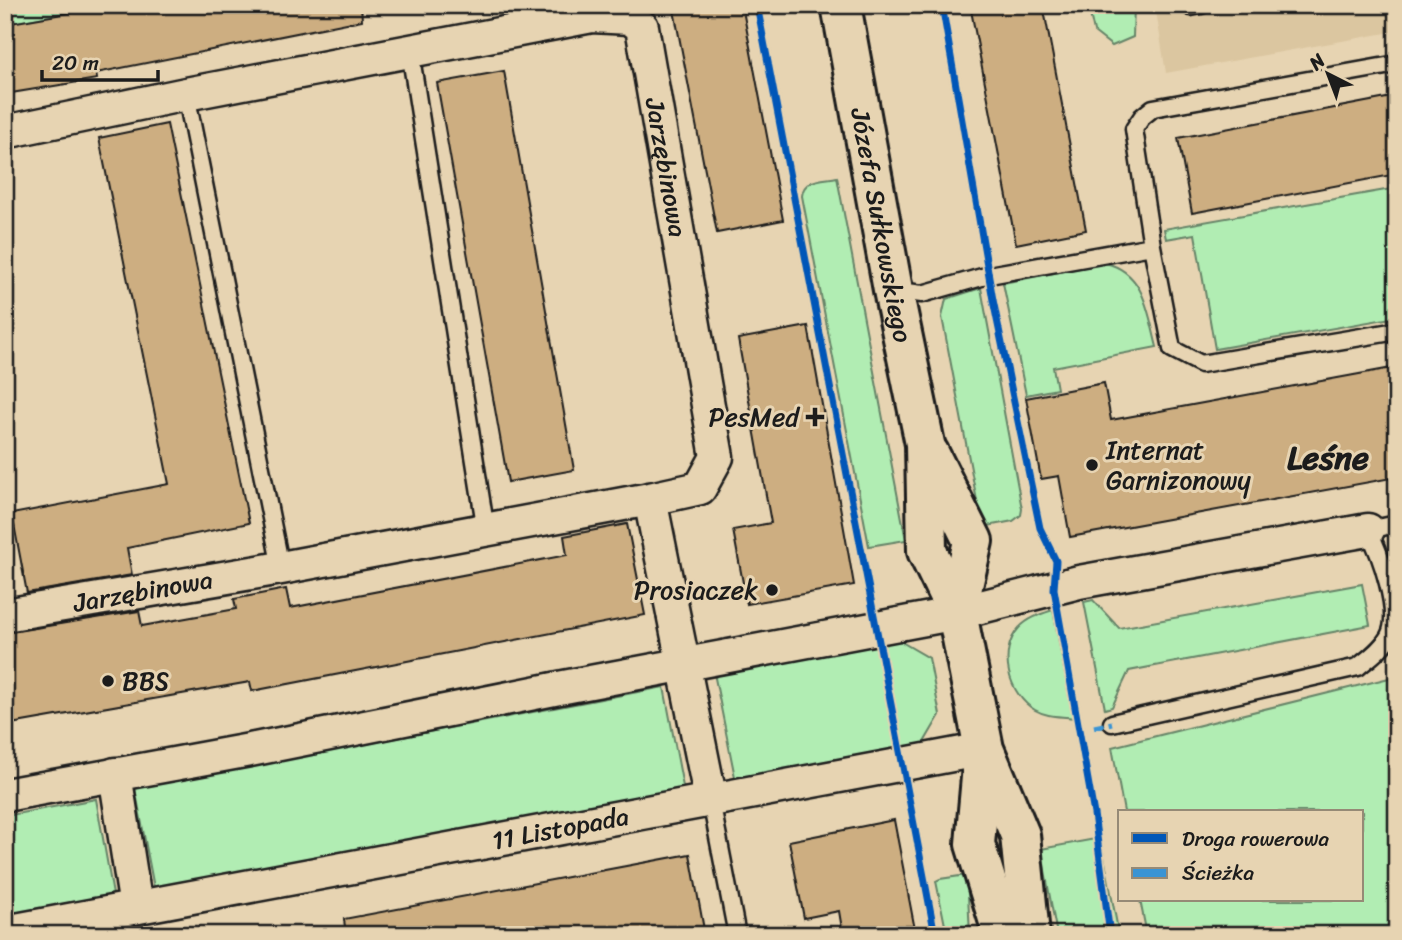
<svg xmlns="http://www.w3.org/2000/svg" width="1402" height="940" viewBox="0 0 1402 940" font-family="Sriracha,sans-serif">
<rect width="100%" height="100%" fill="#e7d4b2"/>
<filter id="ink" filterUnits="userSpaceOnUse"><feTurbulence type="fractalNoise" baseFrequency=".0143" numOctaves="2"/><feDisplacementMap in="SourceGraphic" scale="14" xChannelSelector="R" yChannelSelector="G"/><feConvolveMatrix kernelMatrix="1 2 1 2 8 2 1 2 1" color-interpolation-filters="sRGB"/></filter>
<g filter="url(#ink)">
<!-- built -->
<path fill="#dbc6a0" d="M1155 5H1397V31L1166 73Z"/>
<!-- green -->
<path fill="#b1edb3" stroke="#668468" stroke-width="2" d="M5 5H100L85 10 5 24Z
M1134 5 1133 37 1112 46 1094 32 1088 5Z
M837 177 906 540 869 546 802 196C803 178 824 180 837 177Z
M1397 188V317L1215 349 1195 234 1166 239 1164 229Z
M1105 263C1145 272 1148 313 1157 347L1053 367 1057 389 1026 395 1003 283Z
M981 288 1022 509 1021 515 1013 521 982 527 942 317 946 299Z
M1362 584 1370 625 1129 671 1112 707 1105 709 1084 602 1093 600 1119 628Z
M1053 610 1073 718C1060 716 1047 717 1035 710 1009 695 997 652 1019 628 1028 618 1041 614 1053 610Z
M893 637 929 658 940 715 923 744 736 782 714 673Z
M1397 676V935H1147L1140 900H1362V812H1124L1112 747Z
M664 687 684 792 155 893 135 788Z
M96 799 115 906 5 925V816Z
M1095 839 1101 841 1119 935H1057L1041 849Z
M967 875 970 935H947L936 881 940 879Z"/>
<!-- building -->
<path fill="#cdae81" stroke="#1c1c1c" stroke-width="2" d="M114 5H361L362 20 96 73 97 79 5 94V24Z
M673 5H742L783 220 717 233Z
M970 5H1043L1086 230 1016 244Z
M504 71 574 470 508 482 437 83Z
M1397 96V174L1192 213 1178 138Z
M167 124 249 523 127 548 132 575 27 593 12 514 169 484 99 138Z
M808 326 854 585 747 604 733 530 771 523 738 339Z
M1397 367V477L1070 537 1059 476 1041 479 1026 398 1104 383 1111 420Z
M627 524 645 615 252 691 250 682 5 725V633L139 611 142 626 236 609 234 599 286 589 290 608 567 555 564 536Z
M894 820 916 935H843L839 911 804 918 789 841Z
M690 854 705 935H346L344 919Z"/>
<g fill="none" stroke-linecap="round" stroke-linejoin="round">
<!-- service casing -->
<g stroke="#1c1c1c" stroke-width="21">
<path id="service" d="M1191 7 1201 5
M410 51 486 531
M186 94 281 568
M1152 246 1172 349 1201 364 1397 331
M893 290 922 294 989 275 1152 246 1134 129 1142 117 1153 108 1397 64
M1112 723 1358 667C1369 658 1382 649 1389 636 1402 613 1380 553 1368 530L1397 524
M711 801 737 935"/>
</g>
<!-- minor casing -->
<g stroke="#1c1c1c" stroke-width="37">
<g id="minor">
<path id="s1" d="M5 132 186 94 592 16 630 18 642 27 717 457 700 488 650 499 281 568 5 615"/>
<path d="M650 499 711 801"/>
<path d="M115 774 136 907"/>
<path d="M5 795 250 750 564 687 957 613 1079 582 1368 530"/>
<path id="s2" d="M5 932 984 749"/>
</g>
</g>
<!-- tertiary casing -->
<g stroke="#1c1c1c" stroke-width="44">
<g id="tertiary">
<path id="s3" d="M841 5 893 290 925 444 927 551 957 613 984 749 1020 835 1030 935"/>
<path d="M929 453 973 541 957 613"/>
<path d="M983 755 975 844 1003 935"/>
</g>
</g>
<!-- service -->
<use href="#service" stroke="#e7d4b2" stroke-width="16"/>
<!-- minor -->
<use href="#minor" stroke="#e7d4b2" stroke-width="32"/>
<!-- tertiary -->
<use href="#tertiary" stroke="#e7d4b2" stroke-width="38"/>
<!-- quiet -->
<path stroke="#3a94d4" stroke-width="5" stroke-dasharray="10 5" stroke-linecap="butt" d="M1094 727 1112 723"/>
<!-- cycleway casing -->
<g stroke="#e7d4b2" stroke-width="11">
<path id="cycleway" d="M757 5C814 316 877 625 935 935
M942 5 993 300 1040 528 1056 561 1054 589 1094 814 1110 935"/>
</g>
<!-- cycleway -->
<use href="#cycleway" stroke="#0057b8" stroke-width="7"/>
</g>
</g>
<!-- markers -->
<g fill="#1c1c1c" stroke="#e7d4b2" stroke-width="2.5">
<path d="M811.5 406.5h7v7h7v7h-7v7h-7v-7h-7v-7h7z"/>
<circle cx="1092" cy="465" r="7"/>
<circle cx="772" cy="590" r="7"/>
<circle cx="108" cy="681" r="7"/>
</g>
<g text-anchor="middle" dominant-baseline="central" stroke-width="6" stroke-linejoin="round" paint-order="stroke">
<!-- street labels -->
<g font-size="26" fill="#1c1c1c" stroke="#e7d4b2">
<text stroke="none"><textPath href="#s1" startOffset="794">Jarzębinowa</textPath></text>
<text stroke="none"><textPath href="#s3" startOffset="224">Józefa Sułkowskiego</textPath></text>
<text transform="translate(143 591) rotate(-10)">Jarzębinowa</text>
<text stroke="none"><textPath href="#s2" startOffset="565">11 Listopada</textPath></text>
</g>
<!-- poi labels -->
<g font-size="26" fill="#1c1c1c" stroke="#e7d4b2" text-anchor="end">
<text x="799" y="417">PesMed</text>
<text x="1106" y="450" text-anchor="start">Internat<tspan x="1106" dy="30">Garnizonowy</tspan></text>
<text x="758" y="590">Prosiaczek</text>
<text x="122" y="681" text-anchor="start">BBS</text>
</g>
<!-- district labels -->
<g font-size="33" font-weight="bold" fill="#1c1c1c" stroke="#e7d4b2">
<text x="1328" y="458">Leśne</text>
</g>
</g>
<!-- margin -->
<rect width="1402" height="940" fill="none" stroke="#e7d4b2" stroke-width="28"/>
<rect x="14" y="14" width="1374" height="912" fill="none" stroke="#1c1c1c" stroke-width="2.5" filter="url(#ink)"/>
<!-- legend -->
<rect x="1118" y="810" width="245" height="91" fill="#e7d4b2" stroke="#968a76" stroke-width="2"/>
<rect x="1132" y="833" width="35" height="10" fill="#0057b8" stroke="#968a76" stroke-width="2"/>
<text x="1182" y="846" font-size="21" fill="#1c1c1c">Droga rowerowa</text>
<rect x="1132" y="868" width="35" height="10" fill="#3a94d4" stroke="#968a76" stroke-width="2"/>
<text x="1182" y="880" font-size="21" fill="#1c1c1c">Ścieżka</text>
<!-- north arrow -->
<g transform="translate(1328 74) rotate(318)" stroke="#e7d4b2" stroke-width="5" paint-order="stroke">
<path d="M0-5L12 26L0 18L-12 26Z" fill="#1c1c1c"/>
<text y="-10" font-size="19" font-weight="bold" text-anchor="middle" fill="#1c1c1c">N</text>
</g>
<!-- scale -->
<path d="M42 70v10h116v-10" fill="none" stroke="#1c1c1c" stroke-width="3.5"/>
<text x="52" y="70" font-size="21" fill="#1c1c1c" stroke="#e7d4b2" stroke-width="5" paint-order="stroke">20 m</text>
</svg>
